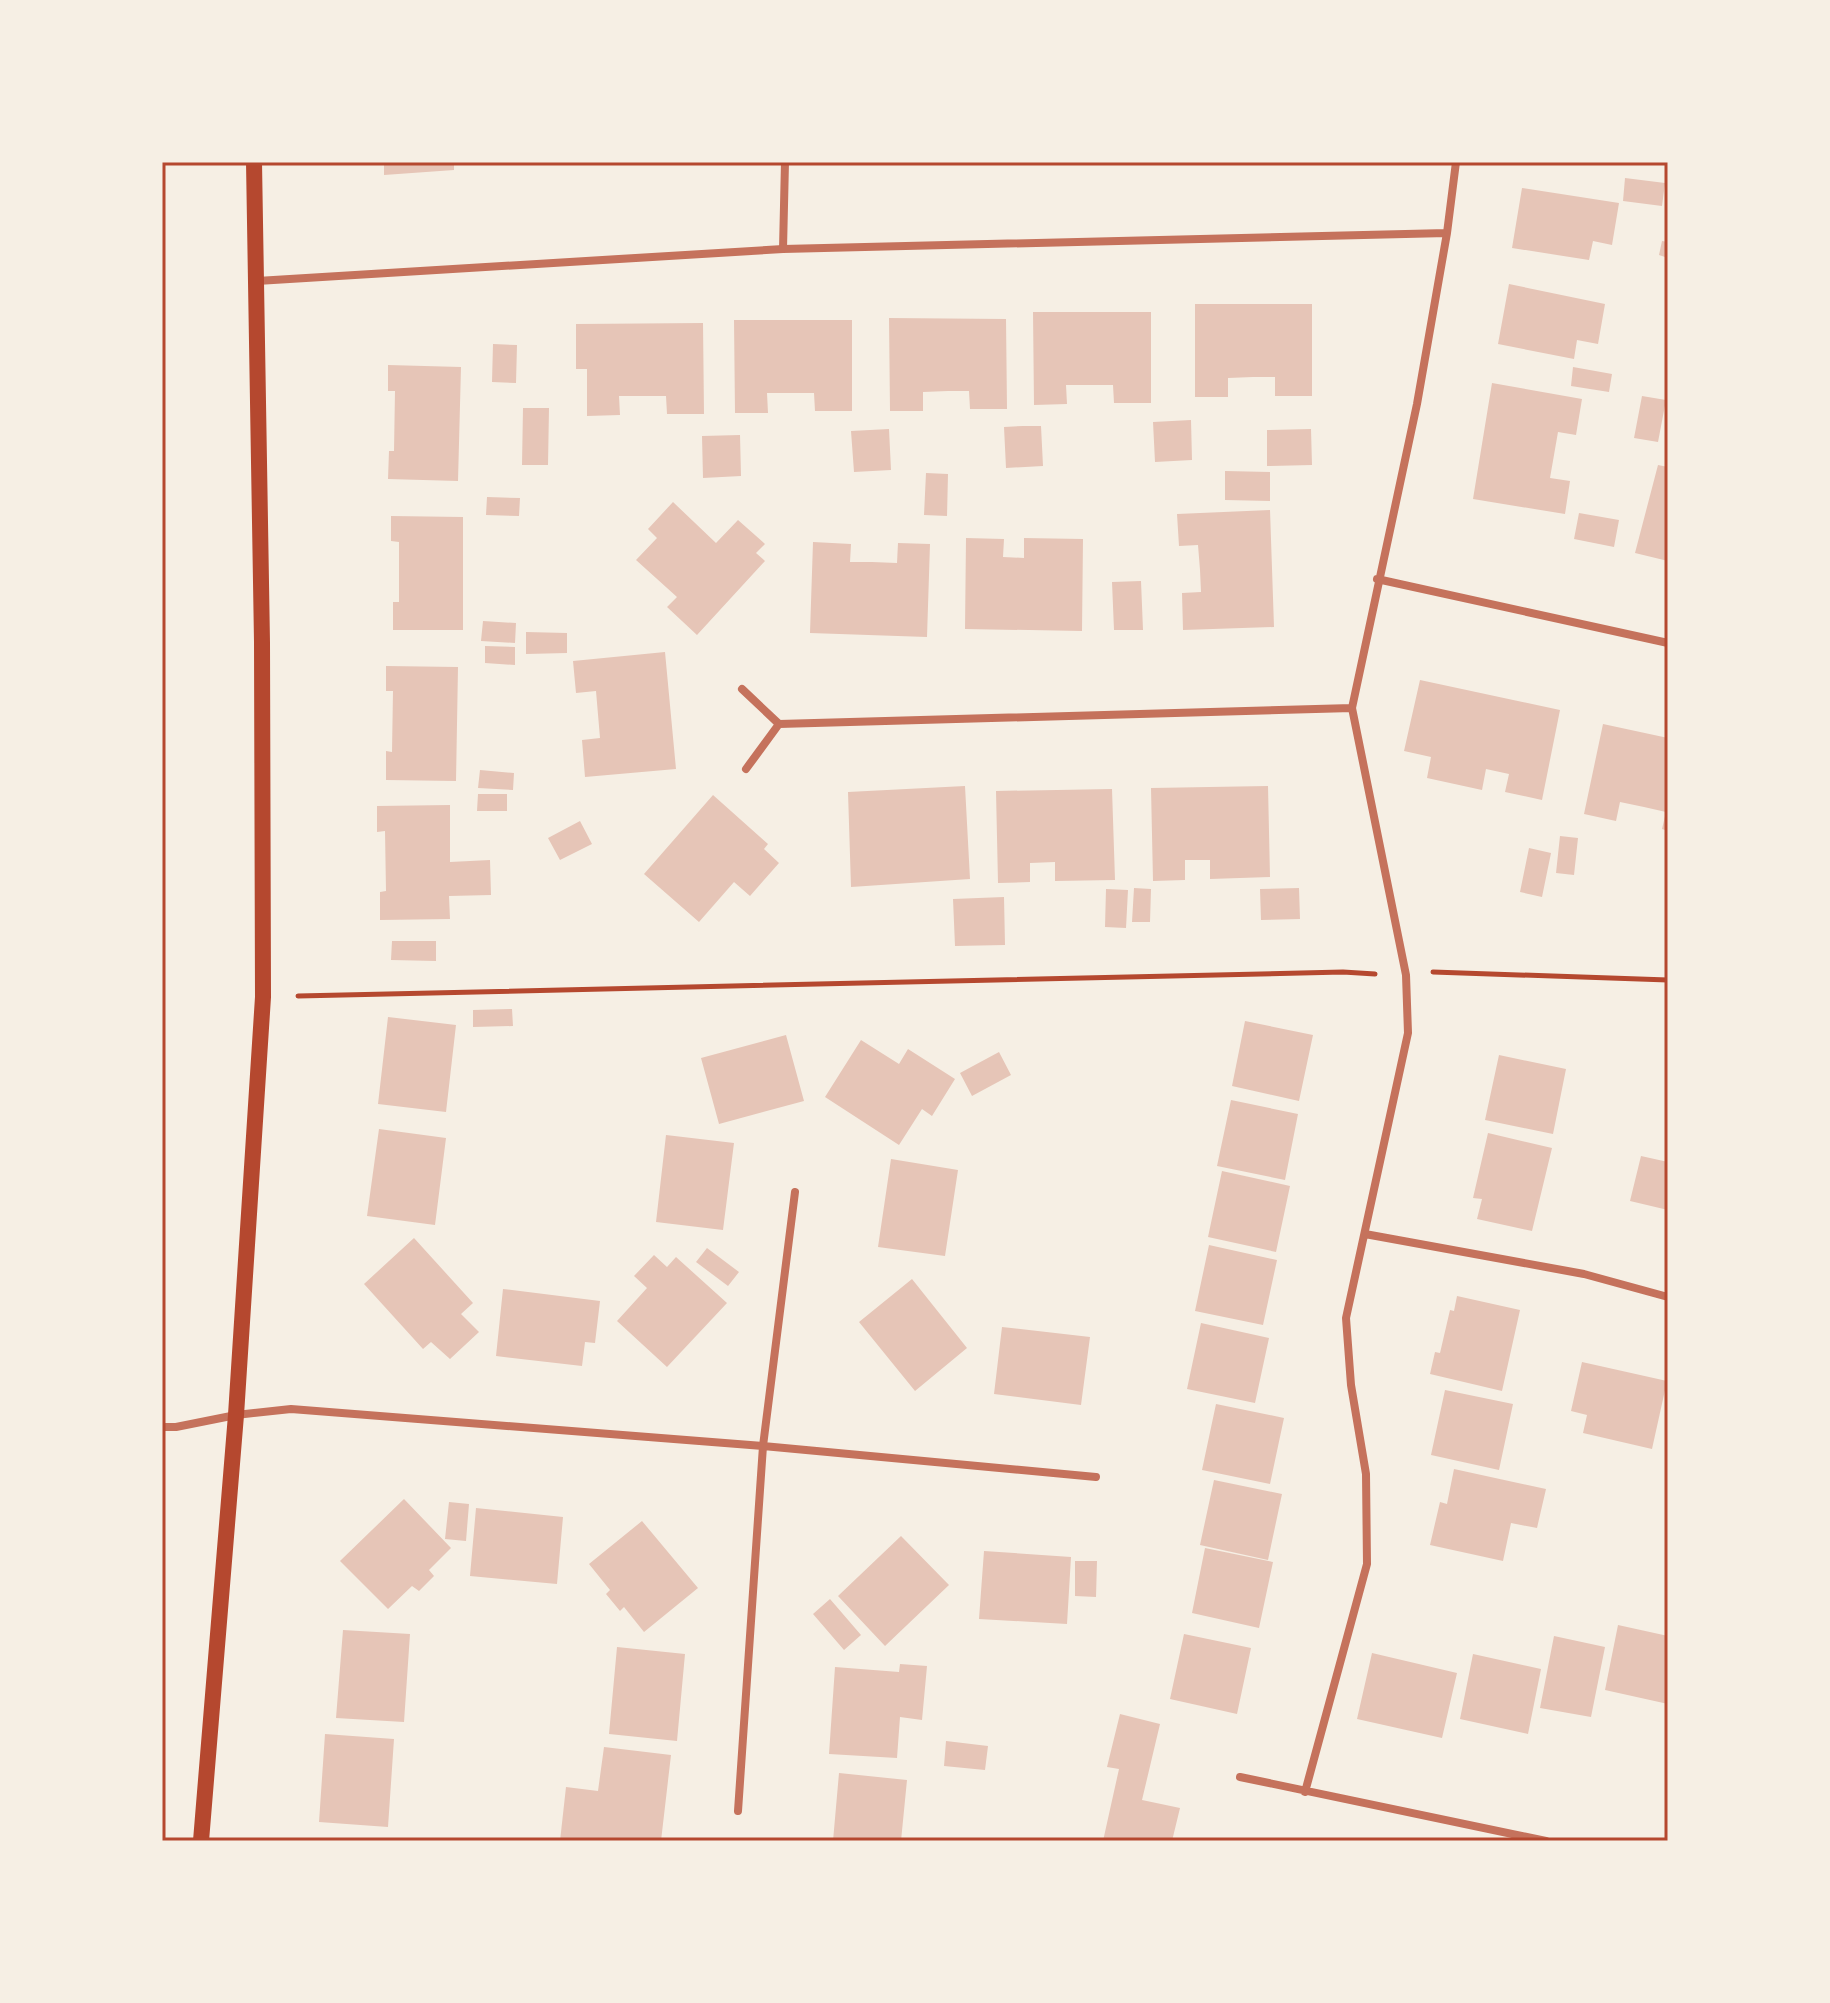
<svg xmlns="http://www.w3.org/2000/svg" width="1830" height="2003" viewBox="0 0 1830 2003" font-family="'Source Sans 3',sans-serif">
<rect width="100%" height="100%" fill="#f6efe4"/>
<!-- building -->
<path fill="#e6c5b7" d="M384 162H454V170L384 175Z
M1625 178 1665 183 1662 206 1623 201Z
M1522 188 1619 203 1612 245 1593 241 1589 260 1512 248Z
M1662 241 1668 242V258L1659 255Z
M1509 284 1605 304 1598 344 1577 340 1574 359 1498 344Z
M1195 304H1312V396H1275V377H1253L1228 378V397H1195Z
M1033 312H1151V403H1114L1113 385H1066L1067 404 1034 405Z
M889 318 1006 319 1007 409H970L969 391H948L923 392V411H890Z
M734 320H852V411H815L814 393H767L768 413H735Z
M703 323 704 414H667L666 396H619L620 415 587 416V369H576V324Z
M493 344 517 345 516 383 492 382Z
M388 365 461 367 458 481 388 479 389 451H394L395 391H388Z
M1573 367 1612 374 1609 392 1571 386Z
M1492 383 1582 399 1576 435 1558 432 1550 478 1570 481 1565 514 1473 499Z
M1642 396 1666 400 1658 442 1634 438Z
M523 408H549L548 465H522Z
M1191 420 1192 460 1155 462 1153 422Z
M1023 426H1041L1043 466 1006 468 1004 427Z
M889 429 891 470 854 472 851 431Z
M1311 429 1312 465 1267 466V430Z
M740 435 741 476 703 478 702 436Z
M1658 465 1668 467V561L1635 553Z
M1225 471 1270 472V501L1225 500Z
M926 473 948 474 947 516 924 515Z
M487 497 520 498 519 516 486 515Z
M673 502 716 543 738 520 765 544 756 553 765 561 697 635 667 607 677 597 636 560 657 538 648 529Z
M1270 510 1274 627 1183 630 1182 593 1201 592 1200 570 1198 545 1179 546 1177 514Z
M1579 513 1619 520 1614 547 1574 539Z
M391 516 463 517V630H393V602H399V542L391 541Z
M966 538 1004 539 1003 557 1024 558V538L1083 539 1082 631 965 629Z
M813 542 851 544 850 562H872L897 563 898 543 930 544 927 637 810 633Z
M1141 581 1143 630H1114L1112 582Z
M483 621 516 623 515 643 481 641Z
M526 632 567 633V653L526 654Z
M485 646 515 647V665L485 663Z
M665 652 676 769 585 777 582 740 600 738 596 691 576 693 573 661Z
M386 666 458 667 456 781 386 780V751L392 752 393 691H386Z
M1420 680 1560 710 1542 800 1505 792 1509 774 1486 769 1482 790 1427 778 1431 757 1404 751Z
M1603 724 1668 738V831L1662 829 1666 812 1644 807 1620 802 1616 821 1584 814Z
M480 770 514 773 513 790 478 788Z
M965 786 970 879 851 887 848 792Z
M1268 786 1270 877 1210 879V860H1185V880L1153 881 1151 788Z
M1112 789 1115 880 1055 881V862L1030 863V882L998 883 996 791Z
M478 794H507V811H477Z
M713 795 768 844 764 849 779 863 750 896 734 882 699 922 644 874Z
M450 805V862L490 860 491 895 449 896 450 919 380 920V892L386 891 385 831 377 832V806Z
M580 821 592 844 560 860 548 838Z
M1560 836 1578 838 1574 875 1556 873Z
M1529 848 1551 853 1542 897 1520 892Z
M1134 888 1151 889 1150 922H1132Z
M1299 888 1300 919 1261 920 1260 889Z
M1106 889 1128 890 1126 928 1105 927Z
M1004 897 1005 945 955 946 953 899Z
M392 941H436V961L391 960Z
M512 1009 513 1026 473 1027V1010Z
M388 1017 456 1025 446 1112 378 1104Z
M1245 1021 1313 1035 1299 1101 1232 1086Z
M786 1035 804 1101 719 1124 701 1058Z
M861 1040 899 1064 908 1049 955 1079 932 1116 922 1109 899 1145 825 1097Z
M999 1052 1011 1075 972 1096 960 1073Z
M1499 1055 1566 1069 1553 1134 1485 1120Z
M1231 1100 1298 1114 1285 1180 1217 1166Z
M379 1129 446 1138 435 1225 367 1216Z
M1488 1133 1552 1148 1532 1231 1477 1219 1482 1199 1473 1198Z
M666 1135 734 1143 723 1230 656 1222Z
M1641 1156 1668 1162V1210L1630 1201Z
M891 1159 958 1170 945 1256 878 1247Z
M1222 1171 1290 1186 1276 1252 1208 1237Z
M414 1238 473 1303 461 1314 479 1332 450 1359 431 1342 423 1349 364 1284Z
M1209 1245 1277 1260 1263 1325 1195 1311Z
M707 1248 739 1272 728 1286 696 1262Z
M654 1255 667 1267 676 1257 727 1303 667 1367 617 1321 647 1288 634 1276Z
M912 1279 967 1348 915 1391 859 1322Z
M503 1289 600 1301 595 1343 585 1342 582 1366 496 1356Z
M1457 1296 1520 1310 1502 1391 1430 1374 1435 1352 1440 1353 1450 1310 1454 1311Z
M1201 1323 1269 1338 1255 1403 1187 1389Z
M1002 1327 1090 1337 1081 1405 994 1394Z
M1582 1362 1667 1381 1652 1449 1583 1433 1587 1415 1571 1411Z
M1445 1390 1513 1404 1499 1470 1431 1455Z
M1216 1404 1284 1418 1270 1484 1202 1470Z
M1454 1469 1546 1489 1537 1528 1511 1523 1503 1561 1430 1545 1440 1502 1447 1504Z
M1214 1480 1282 1494 1268 1560 1200 1545Z
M404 1499 451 1548 429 1570 434 1576 419 1591 412 1586 388 1609 340 1561Z
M449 1502 469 1504 466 1541 445 1539Z
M476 1508 563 1517 557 1584 470 1576Z
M642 1521 698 1588 644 1632 624 1607 620 1611 606 1594 610 1590 589 1564Z
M901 1536 949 1585 885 1646 838 1596Z
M1205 1548 1273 1562 1259 1628 1192 1613Z
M984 1551 1071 1557 1067 1624 979 1619Z
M1075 1561H1097L1096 1597 1075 1596Z
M830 1599 861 1635 844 1650 813 1614Z
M1618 1625 1668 1636V1704L1605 1690Z
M343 1630 410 1634 404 1722 336 1718Z
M1184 1634 1251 1648 1237 1714 1170 1699Z
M1554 1636 1605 1647 1591 1717 1540 1708Z
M617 1647 685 1654 677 1741 609 1734Z
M1372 1653 1457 1673 1442 1738 1357 1719Z
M1473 1654 1541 1669 1528 1734 1460 1719Z
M900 1664 927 1666 922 1720 900 1717 897 1758 829 1754 835 1667 899 1672Z
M1120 1714 1160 1724 1142 1800 1180 1808 1172 1841H1103L1119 1769 1107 1767Z
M325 1734 394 1739 388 1827 319 1822Z
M946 1741 988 1746 985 1770 944 1766Z
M604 1747 671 1755 661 1841 627 1838V1841H560L566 1787 598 1791Z
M839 1773 907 1780 901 1841H833Z"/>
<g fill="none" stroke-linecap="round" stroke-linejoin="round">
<!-- path -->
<path stroke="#b5482f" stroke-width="5" d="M1433 972 1668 980
M298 996 1343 972 1375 974"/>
<!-- minor -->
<path stroke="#c5725c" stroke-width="8" d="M783 249 785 162
M257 281 783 249 1447 233
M1377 579 1668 643
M742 689 779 724
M779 724 1352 708
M746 769 779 724
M1365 1234 1584 1274 1668 1297
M162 1427H176L236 1415 291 1409 763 1446 1096 1477
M1240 1777 1546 1841
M1305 1792 1367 1564 1366 1474 1351 1385 1346 1318 1408 1033 1406 975 1352 708 1417 404 1447 233 1456 162
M738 1811 763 1446 795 1192"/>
<!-- secondary -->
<path stroke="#b5482f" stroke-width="16" d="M201 1841 236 1415 263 997 262 642 254 162"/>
</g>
<!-- border -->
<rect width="1830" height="2003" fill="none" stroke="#f6efe4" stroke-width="328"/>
<rect x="164" y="164" width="1502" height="1675" fill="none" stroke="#b5482f" stroke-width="3"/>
</svg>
